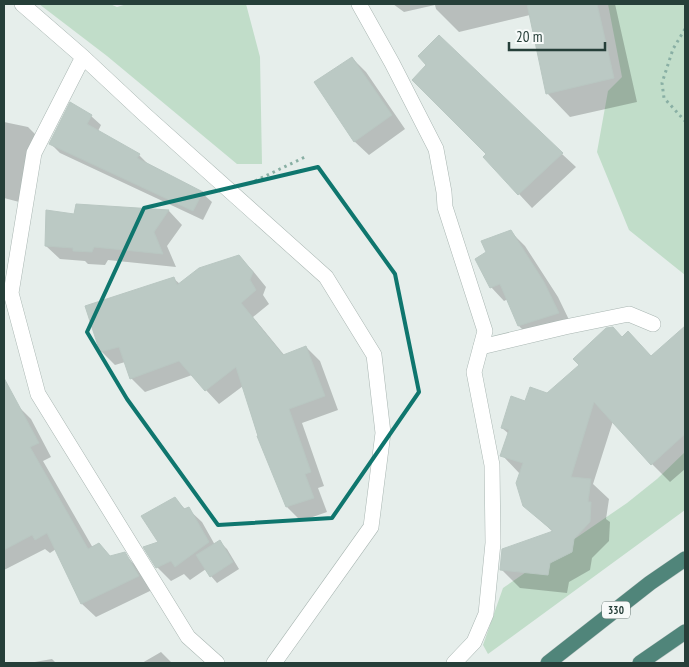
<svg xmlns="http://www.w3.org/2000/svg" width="689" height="667" viewBox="0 0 689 667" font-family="'PT Sans Narrow',sans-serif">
<rect width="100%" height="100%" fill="#e6eeeb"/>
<!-- green -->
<path fill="#c1ddc9" d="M39 4H110L117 7 127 4H246L260 57 262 164H237L107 56Z
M608 4H685V275L629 230 597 152 608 91 622 77Z
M685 452V510L488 654 483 645 503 588 627 503 657 479Z"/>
<!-- shadow -->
<path fill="#0003" d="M393 4H615L637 102 570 117 547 93 530 15 459 32 436 9 435 5 404 12Z
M352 58 366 72 405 129 369 155 355 142 316 82Z
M91 116 101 125 98 131 139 155 148 164 202 193 212 202 203 220 60 153 51 144Z
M4 122 28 127 42 141 23 203 4 198Z
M488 154H562L576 167 532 208 519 194Z
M77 205 169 211 182 225 167 246 176 267 108 260 105 265 88 264 85 261 60 259 46 246 75 215Z
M511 232 525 246 558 297 572 326 533 340 519 326 508 299 504 301 491 287 488 252Z
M239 257 253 271 266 287 263 295 269 304 253 317 285 356 306 347 320 361 338 410 302 423 324 486 318 488 327 512 301 521 287 507 258 437 243 386 219 404 192 375 145 392 131 378 125 362 115 365 101 351 173 278 180 284Z
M685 328V469L670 482 652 464 613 421 593 484 609 499 606 519 610 522 609 541 592 558 590 570 569 582 567 593 520 588 501 569 553 532 524 505 520 474 502 455 509 434 502 428 526 403 547 394 623 338 652 357Z
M17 405 31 419 51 457 43 461 93 548 98 544 111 557 124 554 138 568 152 590 96 617 82 604 56 549 50 553 45 549 4 570V413Z
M175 499 186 510 188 509 202 522 215 545 220 542 227 549 239 569 217 583 211 576 206 569 190 580 184 574 171 581 157 567 160 543Z
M161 652 172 663H142Z
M52 659 56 663H29Z"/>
<!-- building -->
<path fill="#bbc9c4" stroke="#b9c7c2" d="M527 4H597L614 78 546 94Z
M439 35 563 153 518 195 483 157 486 154 412 80 426 65 418 56Z
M352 57 392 115 354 142 314 82Z
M70 102 92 115 87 124 140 154 137 158 203 192 193 211 49 144Z
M76 204 169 210 154 232 163 254 94 247 92 252 73 251V248L45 246 46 210 74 214Z
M511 230 544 282 559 313 518 326 500 284 490 288 475 259 486 252 481 241Z
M239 255 253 272 250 280 256 290 241 303 283 355 306 346 325 396 289 409 311 472 305 474 314 498 286 507 257 436H258L236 367 205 391 179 361 130 379 119 347 100 352 85 306 174 277 177 285 199 268Z
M685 326V434L651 465 594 402 571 477 591 479 588 502H591L590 522 574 539 572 552 550 563 548 575 500 570 502 549 553 531 523 506 516 483 523 463 500 456 509 430 501 428 511 396 525 401 530 387 547 393 579 365 573 359 606 328 613 327 622 337 628 331 651 356Z
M4 378 39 443 30 447 88 549 99 543 110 556 125 552 139 576 81 604 47 533 35 540 32 535 4 550Z
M175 497 184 509 189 507 209 542 175 567 171 561 156 568 143 547 158 542 141 516Z
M220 540 233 562 210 577 196 555Z"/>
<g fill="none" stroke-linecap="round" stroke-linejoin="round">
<!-- service casing -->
<g stroke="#a9b6b2" stroke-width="16">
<path id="service" d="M481 347 565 327 629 314 653 324"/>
</g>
<!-- minor casing -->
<g stroke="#a9b6b2" stroke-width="16">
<path id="minor" d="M22 4 83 57 144 114 326 277 374 355 383 433 371 527 274 663
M359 4 392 63 436 149 444 192 445 207 485 331 474 372 492 465 493 543 486 614 474 642 454 663
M83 57 34 153 11 293 38 394 188 637 217 663"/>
</g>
<!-- trunk casing -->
<g stroke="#c2c9c8" stroke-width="16">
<path id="trunk" d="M548 663 650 583 685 559
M640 663 685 632"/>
</g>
<!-- path -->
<path stroke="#89afa4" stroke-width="3" stroke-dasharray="2.5 4" stroke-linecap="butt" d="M685 29 673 49 662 83 664 98 685 121
M255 181 305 157"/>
<!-- service -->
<use href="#service" stroke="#fff" stroke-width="15"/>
<!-- minor -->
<use href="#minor" stroke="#fff" stroke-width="15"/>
<!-- trunk -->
<use href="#trunk" stroke="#50857a" stroke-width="15"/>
</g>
<!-- marked area -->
<path fill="none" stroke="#0f766e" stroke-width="4" stroke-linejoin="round" d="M318 167 395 274 419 392 332 518 218 525 127 399 87 332 144 208Z"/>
<g text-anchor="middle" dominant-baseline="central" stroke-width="4" stroke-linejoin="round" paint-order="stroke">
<!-- shield labels -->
<rect fill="#f7faf9" stroke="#657773" stroke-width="1" x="602" y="601.5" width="28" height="17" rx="4"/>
<g font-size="11" font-weight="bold" fill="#263f39">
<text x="616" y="610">330</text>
</g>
</g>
<!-- border -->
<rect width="689" height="667" fill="none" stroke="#263f39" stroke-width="10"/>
<!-- scale -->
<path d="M509 42v8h96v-8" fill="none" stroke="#263f39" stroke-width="2.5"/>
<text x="516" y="42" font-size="15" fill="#263f39" stroke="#f7faf9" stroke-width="4" paint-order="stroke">20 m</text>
</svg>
